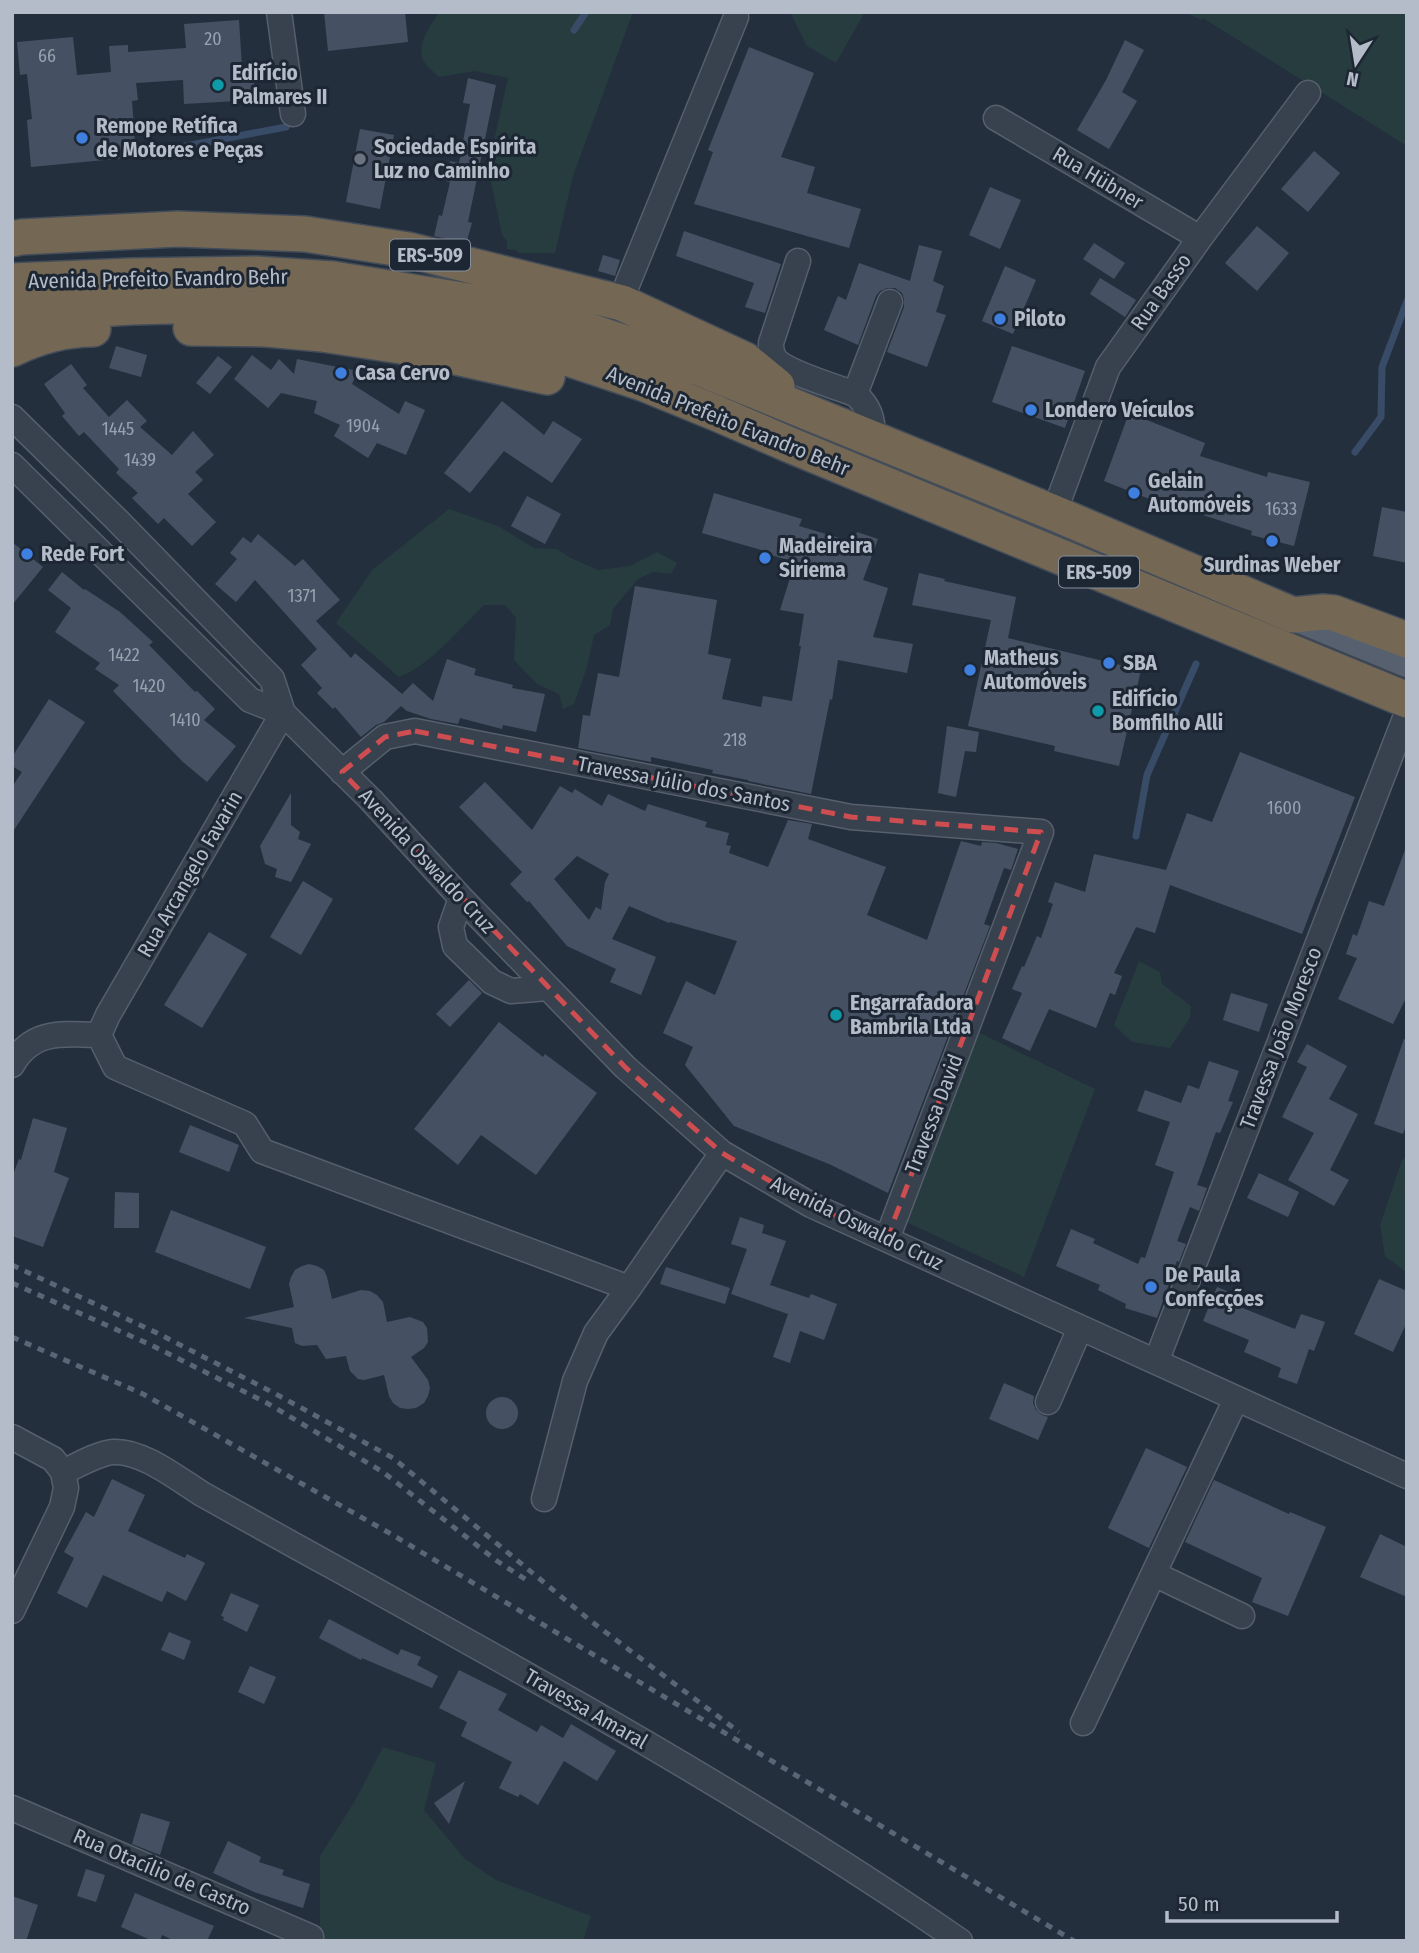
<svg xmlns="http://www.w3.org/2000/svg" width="1419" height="1953" viewBox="0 0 1419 1953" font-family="'Fira Sans Condensed',sans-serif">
<rect width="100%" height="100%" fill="#242f3e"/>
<!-- green -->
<path fill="#263c3f" d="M439 12H633L573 176 555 253H519L516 250 507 249V241L502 235 488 167 508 78 475 71 439 77C434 72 426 66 423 60 416 44 431 25 439 12Z
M790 12H865L836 63 807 46Z
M1185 12H1407V146L1203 18 1201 20Z
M449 509 498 526 534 548 557 549 571 558 598 570 630 566 657 552 677 563 671 574 653 572 638 579 613 609 610 625 594 635 587 667 574 704 563 709 559 694 537 684 514 660 516 618 505 605H484C459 629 431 665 399 677L336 623 372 570Z
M1139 961 1160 972 1162 984 1191 1006 1190 1018 1170 1048 1132 1042 1114 1025Z
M974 1030 1095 1089 1024 1277 904 1221Z
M1407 1156V1273L1385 1256 1380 1225 1402 1160Z
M383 1747 436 1763 424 1810 465 1859 496 1880 591 1916 583 1941H320V1856L356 1799Z"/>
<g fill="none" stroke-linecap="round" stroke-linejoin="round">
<!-- stream -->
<path stroke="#394c67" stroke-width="7" d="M574 30 586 12
M154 152 286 127
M1355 452 1381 417 1382 367 1407 301
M1136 836 1147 775 1196 664"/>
</g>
<!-- building -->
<path fill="#455162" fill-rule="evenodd" d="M324 12H405L408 42 328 51Z
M239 20 242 67 253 66 255 100 184 104 183 80 136 83 138 100 132 101 136 157 31 167 27 120 32 119 27 74 20 75 17 42 73 37 77 75 111 72 109 46 128 45V52L186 48 184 24Z
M1125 40 1144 50 1122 92 1137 101 1109 149 1077 130 1106 80Z
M749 47 814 73 781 157 815 167 807 193 861 209 849 248 694 204 713 152 708 150Z
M468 78 496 85 468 222 472 223 466 244 434 236 439 215 442 216 450 182 446 181 450 161 459 163 470 104 463 103Z
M360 129 394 135 380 209 346 202Z
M1314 151 1340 173 1308 212 1281 189Z
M990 187 1021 200 1000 249 969 235Z
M1257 226 1289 253 1257 291 1225 263Z
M684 231 781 264 765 313 745 307 754 283 676 256Z
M1094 243 1125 263 1114 279 1083 259Z
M919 245 942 251 933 281 944 286 936 312 946 315 927 367 887 352 904 307V299L902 293 895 288H887L880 291 876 296 858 345 824 330 838 296 846 300 859 263 910 281Z
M603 255 620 260 615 276 598 271Z
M1005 266 1036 280 1013 334 982 321Z
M1100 278 1136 300 1125 317 1090 294Z
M116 346 147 355 141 377 109 368Z
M1012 346 1085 371 1065 428 992 402Z
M252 355 271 370 279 359 294 374 297 359 358 371 352 384 399 414 405 401 425 410 406 455 377 443 368 458 334 436 340 425 314 413 317 401 281 393 268 408 234 379Z
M218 356 232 367 210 394 196 383Z
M71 364 87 385 83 388 109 417 127 400 147 421 140 427 172 455 193 431 214 455 195 472 203 480 188 494 216 522 192 546 164 518 158 524 132 498 138 493 116 473 119 469 84 432 79 436 62 416 65 413 44 384Z
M502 401 544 435 553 421 582 439 552 483 504 451 470 493 444 473Z
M1129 413 1205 443 1200 456 1267 477 1268 472 1310 482 1294 546 1251 535 1252 531 1178 507 1177 510 1104 481Z
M714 493 802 519 799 526 853 542 857 532 878 539 863 580 888 588 873 637 913 644 907 673 838 660 832 700 830 699 811 794 748 781V780L712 773 713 770 651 757V762L578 748 583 715 590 716 598 673 619 677 635 586 717 600 708 654 731 659 722 699 761 707 763 696 792 701 801 646H799L804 614 780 610 795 562 771 555 772 553 702 533Z
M527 496 561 514 545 544 511 526Z
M1382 507 1407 512V563L1373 556Z
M258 534 295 566 303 559 340 600 316 621 351 658 355 653 402 694 413 683 433 701 447 659 476 669 474 675 513 685 512 688 545 694 536 732 503 725 502 729 460 718 458 724 431 719 407 711 401 706 384 722 376 725 361 737 335 707 333 709 317 693 322 688 301 665 317 649 255 580 236 602 215 584 237 559 230 553 243 537 251 543Z
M12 542 43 567 12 605Z
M62 572 84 590 85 589 120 612 153 642 149 645 195 692 197 691 215 709 204 720 236 746 207 782 183 762 113 691 119 685 95 669 100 663 55 632 71 608 48 590Z
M919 573 945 579 944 581 1016 597 1008 638 1141 670 1119 766 1054 751 1055 746 968 726 991 620 912 605Z
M49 699 85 722 12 833V787L22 772 12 766V757Z
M947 726 979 732 976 752 965 751 956 797 938 793Z
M1240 752 1355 797 1302 934 1170 885 1155 933 1136 927 1114 973 1122 976 1115 995 1110 993 1096 1028 1049 1009 1030 1051 1002 1038 1022 993 1012 989 1022 966 1024 967 1037 936 1041 938 1053 904 1048 902 1055 882 1085 892 1094 854 1166 870 1187 813 1212 822Z
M485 782 532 830 560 786 572 793 575 789 602 806 608 794 645 811 648 804 707 822 705 827 729 833 726 845 731 846 729 853 768 867 788 820 812 824 808 839 886 867 867 915 927 940 961 841 981 846 982 842 996 843 1018 849 1011 870 1004 868 984 924 990 926 888 1193 829 1164 734 1126 685 1065 693 1047 663 1033 686 981 715 995 737 941 670 922 669 923 629 906 612 939 656 957 641 995 610 982 616 969 567 946 529 901 527 902 510 884 522 872 459 807ZM577 856 609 874 605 882 601 910 596 907 589 920 554 879Z
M291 793V825L300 832 298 839 311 844 291 882 275 877 277 869 265 864 260 846Z
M1405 850 1407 851V996L1393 1024 1338 999 1357 958 1346 954 1353 934 1357 936 1369 901 1384 906Z
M303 881 333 899 301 955 270 937Z
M209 932 247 954 202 1028 164 1005Z
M469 980 482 993 450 1027 436 1014Z
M1231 993 1268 1004 1259 1032 1223 1020Z
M499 1022 543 1057 545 1054 597 1093 536 1175 481 1135 458 1165 414 1129Z
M1404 1039H1407V1124L1403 1134 1374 1124Z
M1307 1044 1347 1066 1329 1099 1358 1114 1330 1170 1349 1180 1334 1206 1288 1180 1314 1133 1282 1117 1307 1067 1297 1062Z
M1209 1061 1239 1071 1228 1101 1233 1102 1220 1133 1216 1132 1197 1185 1207 1188 1199 1211 1190 1207 1177 1241 1186 1244 1179 1262 1177 1261 1157 1318 1125 1308 1126 1304 1098 1290 1100 1285 1056 1266 1071 1229 1095 1239 1093 1243 1138 1264 1141 1257 1145 1258 1174 1172 1155 1165 1170 1122 1137 1111 1145 1090 1181 1103 1188 1085 1199 1089Z
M33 1118 67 1128 54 1172 69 1178 43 1247 12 1236V1177L19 1159 21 1160Z
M190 1125 239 1145 229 1172 179 1152Z
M1259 1173 1299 1192 1288 1217 1247 1198Z
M115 1192 139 1193V1228H114Z
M171 1210 266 1247 250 1289 155 1252Z
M740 1217 764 1225 762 1233 786 1241 770 1285 809 1298 811 1294 837 1304 824 1340 800 1331 790 1363 773 1357 788 1314 731 1294 747 1249 731 1244Z
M309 1264 317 1266 324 1270 327 1277 332 1299 361 1290 370 1291 377 1295 383 1302 387 1322 410 1317 423 1322 427 1328 428 1342 424 1348 411 1357 428 1380 430 1388 428 1396 424 1403 416 1408 408 1409 400 1408 393 1403 389 1396 384 1375 364 1380 358 1379 350 1371 346 1356 326 1359 317 1345 302 1346 295 1343 292 1328 244 1318 294 1307 289 1284 291 1277 295 1270 302 1266Z
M666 1267 730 1288 725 1304 660 1284Z
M1379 1279 1407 1291V1322L1393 1352 1354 1334Z
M1217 1287 1244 1298 1240 1307 1295 1329 1301 1314 1325 1322 1314 1351 1309 1349 1297 1384 1278 1377 1281 1368 1244 1352 1249 1340 1203 1321Z
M1004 1383 1034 1396 1033 1403 1036 1410 1042 1415 1048 1417 1038 1440 989 1419Z
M486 1413a16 16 0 1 1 32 0a16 16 0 1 1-32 0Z
M1146 1448 1187 1467 1149 1548 1108 1528Z
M112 1479 145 1495 128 1531 185 1558 187 1554 205 1563 186 1601 167 1591 162 1602 103 1575 87 1608 57 1593 74 1558 64 1552 86 1512 94 1517Z
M1214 1480 1289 1514 1290 1512 1326 1527 1288 1616 1252 1602 1262 1578 1185 1542Z
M1380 1534 1407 1547V1597L1360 1577Z
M231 1593 259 1605 247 1632 223 1620 224 1617 221 1616Z
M329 1619 398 1655 401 1649 421 1657 417 1665 438 1676 432 1688 362 1658 361 1660 319 1638Z
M169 1632 191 1641 184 1660 161 1650Z
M250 1666 276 1677 264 1704 238 1692Z
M459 1670 507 1694 498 1710 537 1732 541 1725 563 1738 571 1724 616 1751 597 1781 564 1761 538 1805 520 1794 518 1797 499 1788 512 1762 461 1736 467 1722 439 1708Z
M465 1781 449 1824 434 1803Z
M141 1813 170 1822 160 1855 132 1844Z
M228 1841 261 1857 259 1862 284 1870 282 1875 310 1884 303 1908 254 1892 213 1873Z
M86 1869 105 1875 96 1902 77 1896Z
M135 1893 214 1926 207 1941H175L162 1935 160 1941H153L121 1927Z
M12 1896 38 1905 26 1941H12Z"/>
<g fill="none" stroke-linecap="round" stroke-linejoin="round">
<!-- minor casing -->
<g stroke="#565f6c" stroke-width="27">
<path id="minor" d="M279 12 293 114
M996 118 1200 238
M798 261 771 343C771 351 772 357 778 362 792 374 837 387 855 394 870 407 873 419 873 438
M622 303 627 285 736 17
M855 394 890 302
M12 417 117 520 272 679 283 713
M12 465 250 700 283 713 371 800 461 898 625 1067 722 1153 811 1205 1407 1476
M1054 513 1108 367 1200 238 1308 93
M342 772 385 737 415 731 851 817 1041 832 887 1239
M461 898 451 927 455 946 492 982 511 991 548 988
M99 1035 115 1067 245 1124 262 1151 629 1288 722 1153
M99 1035 108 1015 283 713
M12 1065C32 1029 64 1034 99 1035
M1156 1362 1407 713
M1048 1402 1080 1328
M12 1437 53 1459 63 1472 66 1488 62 1507 12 1611
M63 1472C76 1466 99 1453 113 1452 142 1450 178 1479 202 1494 458 1637 718 1774 960 1941
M544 1499 575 1381 596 1333 629 1288
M1154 1574 1242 1616
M1083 1723 1236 1399
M12 1808 311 1937"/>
</g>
<!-- major casing -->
<g stroke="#414a57" stroke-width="32">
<path id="major" d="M1293 615 1407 662"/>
</g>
<!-- highway casing -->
<g stroke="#434c59" stroke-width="38">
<path id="highway" d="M12 239 21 237 177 229 305 234 408 250 622 303 745 360 777 386
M12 281 131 276 256 274 333 279 486 304 572 325 702 369 1054 513 1293 615 1323 612 1334 613 1407 640
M12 314 132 307 253 304 423 322 478 334 564 357 645 384 716 413 790 445 1407 700
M191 328 266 329 322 334 414 348 547 377
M12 349C37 337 65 329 93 329"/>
</g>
<!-- minor -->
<use href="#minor" stroke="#38414e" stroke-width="24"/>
<!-- major -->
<use href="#major" stroke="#56606e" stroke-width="30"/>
<!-- highway -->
<use href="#highway" stroke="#746855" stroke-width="35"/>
<!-- rail -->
<path stroke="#5a6575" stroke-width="5" stroke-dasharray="7 7" stroke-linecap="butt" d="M12 1265 157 1333 274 1393 393 1458 592 1622 739 1732
M12 1283 151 1345 267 1403 383 1472 497 1561 531 1583
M12 1337 143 1394 391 1534 1074 1941"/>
</g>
<!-- marked area -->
<path fill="none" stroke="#ce4d50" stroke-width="5" stroke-dasharray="14 9" stroke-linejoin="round" d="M415 731 851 817 1041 832 887 1239 811 1205 722 1153 625 1067 342 772 385 737Z"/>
<!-- markers -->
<g fill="#0f9aa8" stroke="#1d2633" stroke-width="2.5">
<circle cx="218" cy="85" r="7"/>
<circle cx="1098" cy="711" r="7"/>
<circle cx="836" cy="1015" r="7"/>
</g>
<g fill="#3f7fe0" stroke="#1d2633" stroke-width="2.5">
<circle cx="82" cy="138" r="7"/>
<circle cx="1000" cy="319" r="7"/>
<circle cx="341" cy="373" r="7"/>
<circle cx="1031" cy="410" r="7"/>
<circle cx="1134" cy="493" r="7"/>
<circle cx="1272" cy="541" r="7"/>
<circle cx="27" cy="554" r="7"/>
<circle cx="765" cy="558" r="7"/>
<circle cx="1109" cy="663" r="7"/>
<circle cx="970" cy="670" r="7"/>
<circle cx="1151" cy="1287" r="7"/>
</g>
<circle fill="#6b7280" stroke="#1d2633" stroke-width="2.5" cx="360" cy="159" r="7"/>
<g text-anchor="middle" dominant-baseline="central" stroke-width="6" stroke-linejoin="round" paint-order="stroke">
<!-- number labels -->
<g font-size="18" fill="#98a1af">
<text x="213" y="39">20</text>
<text x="47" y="56">66</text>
<text x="363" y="426">1904</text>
<text x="118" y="429">1445</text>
<text x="140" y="460">1439</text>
<text x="1281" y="509">1633</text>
<text x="302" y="596">1371</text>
<text x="124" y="655">1422</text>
<text x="149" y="686">1420</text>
<text x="185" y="720">1410</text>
<text x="735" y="740">218</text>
<text x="1284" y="808">1600</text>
</g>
<!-- shield labels -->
<g fill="#1d2633" stroke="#878f9c" stroke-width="2">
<rect x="390" y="239.5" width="80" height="31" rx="5"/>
<rect x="1059" y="556.5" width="80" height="31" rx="5"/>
</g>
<g font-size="19" font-weight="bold" fill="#b4bcc9">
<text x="430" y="255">ERS-509</text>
<text x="1099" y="572">ERS-509</text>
</g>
<!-- poi labels -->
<g font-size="21" font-weight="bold" fill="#b4bcc9" stroke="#1d2633" text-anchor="start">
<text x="232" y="73">Edifício<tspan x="232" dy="24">Palmares II</tspan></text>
<text x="96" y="126">Remope Retífica<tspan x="96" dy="24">de Motores e Peças</tspan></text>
<text x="374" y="147">Sociedade Espírita<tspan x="374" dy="24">Luz no Caminho</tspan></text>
<text x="1014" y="319">Piloto</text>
<text x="355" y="373">Casa Cervo</text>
<text x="1045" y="410">Londero Veículos</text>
<text x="1148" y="481">Gelain<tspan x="1148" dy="24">Automóveis</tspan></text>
<text x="779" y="546">Madeireira<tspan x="779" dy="24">Siriema</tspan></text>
<text x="41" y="554">Rede Fort</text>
<text x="1272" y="565" text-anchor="middle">Surdinas Weber</text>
<text x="984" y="658">Matheus<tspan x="984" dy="24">Automóveis</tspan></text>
<text x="1123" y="663">SBA</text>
<text x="1112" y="699">Edifício<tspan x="1112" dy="24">Bomfilho Alli</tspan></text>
<text x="850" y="1003">Engarrafadora<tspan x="850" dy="24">Bambrila Ltda</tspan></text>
<text x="1165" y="1275">De Paula<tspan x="1165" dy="24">Confecções</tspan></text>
</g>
<!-- street labels -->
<g font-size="21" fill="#b4bcc9" stroke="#1d2633">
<text transform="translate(1098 178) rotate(31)">Rua Hübner</text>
<text transform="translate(158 279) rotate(-1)">Avenida Prefeito Evandro Behr</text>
<text transform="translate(1161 292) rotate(-55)">Rua Basso</text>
<text transform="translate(728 421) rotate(22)">Avenida Prefeito Evandro Behr</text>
<text transform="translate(684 784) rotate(11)">Travessa Júlio dos Santos</text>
<text transform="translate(427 861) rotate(47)">Avenida Oswaldo Cruz</text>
<text transform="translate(190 874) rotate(-60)">Rua Arcangelo Favarin</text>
<text transform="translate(1281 1038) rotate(-69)">Travessa João Moresco</text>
<text transform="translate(934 1114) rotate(-69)">Travessa David</text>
<text transform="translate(857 1223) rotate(26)">Avenida Oswaldo Cruz</text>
<text transform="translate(586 1709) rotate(30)">Travessa Amaral</text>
<text transform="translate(162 1872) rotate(23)">Rua Otacílio de Castro</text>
</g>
</g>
<!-- border -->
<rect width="1419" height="1953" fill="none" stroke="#b4bcc9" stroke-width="28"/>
<!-- north arrow -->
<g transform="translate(1356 63) rotate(192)" stroke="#1d2633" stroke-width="5" paint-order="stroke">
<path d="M0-5L12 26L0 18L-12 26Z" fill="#b4bcc9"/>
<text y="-10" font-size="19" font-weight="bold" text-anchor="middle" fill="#b4bcc9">N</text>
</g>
<!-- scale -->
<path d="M1167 1911v10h170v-10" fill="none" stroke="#b4bcc9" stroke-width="3.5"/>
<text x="1178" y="1911" font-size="21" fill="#b4bcc9" stroke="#1d2633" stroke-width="5" paint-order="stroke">50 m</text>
</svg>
